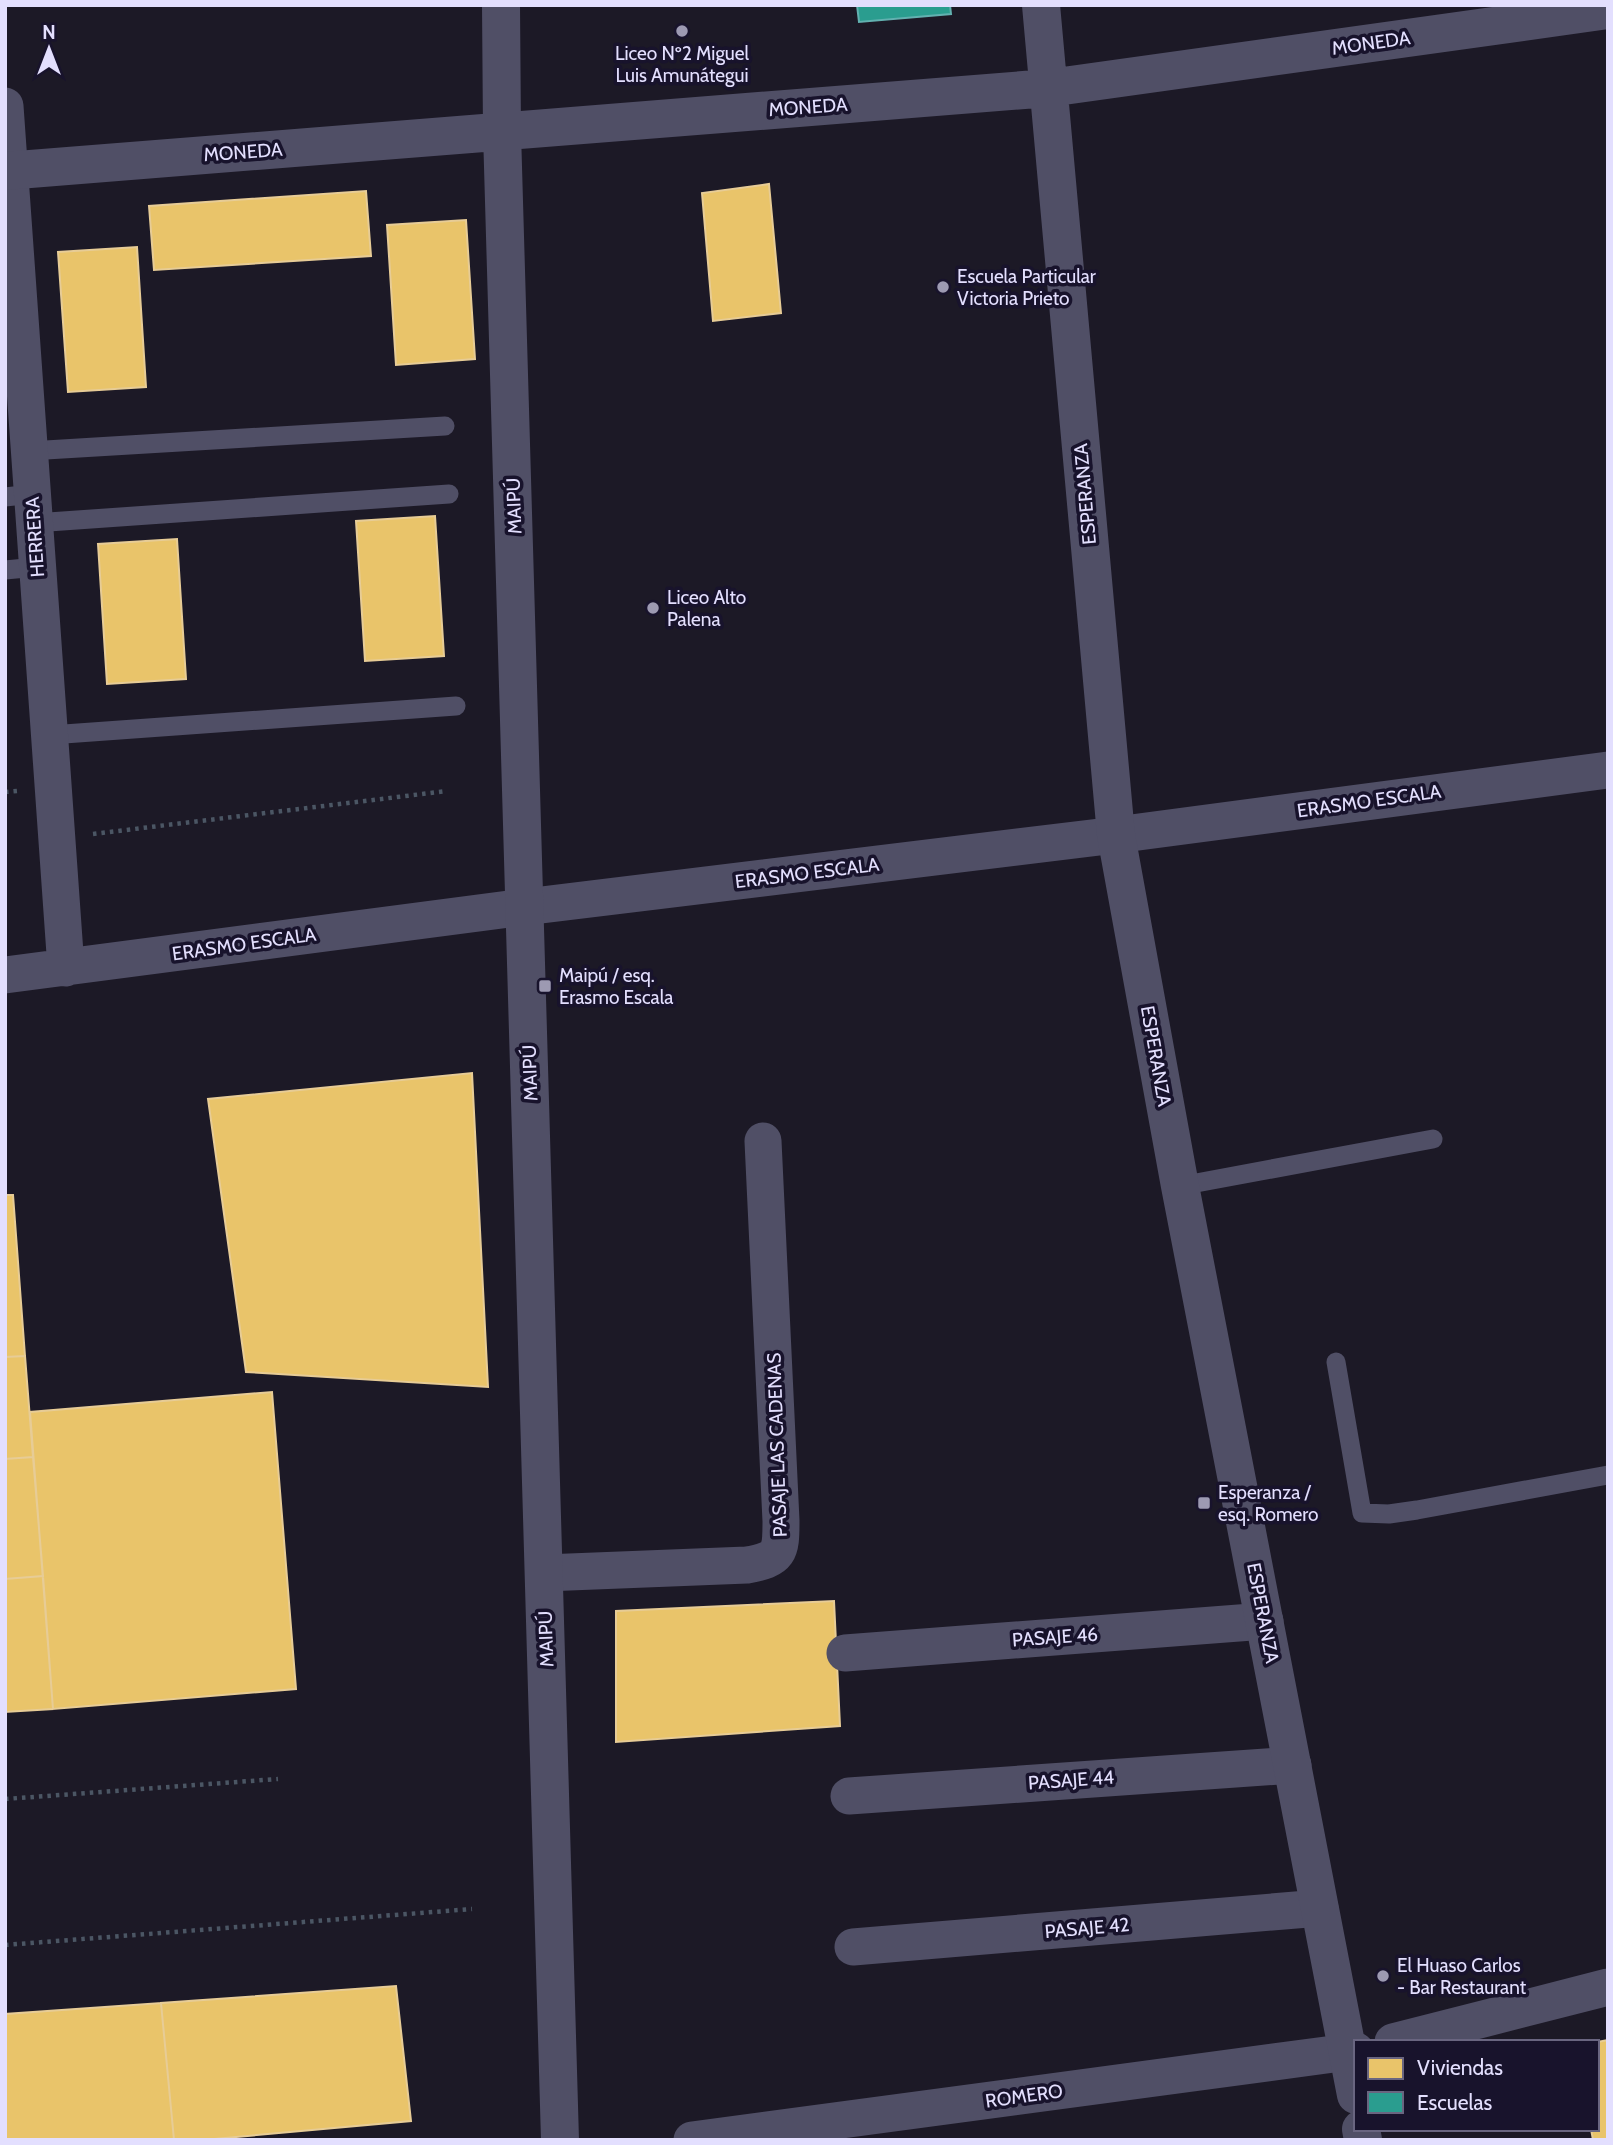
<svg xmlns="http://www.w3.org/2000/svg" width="1613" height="2145" viewBox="0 0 1613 2145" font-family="Cabin,sans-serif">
<rect width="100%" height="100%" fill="#1c1926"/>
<!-- homes -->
<path fill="#e9c46a" stroke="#e7cc96" stroke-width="2" d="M769 184 781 313 713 321 702 193Z
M366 191 371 256 154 270 149 206Z
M466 220 475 359 396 365 387 225Z
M137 247 146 387 68 392 58 252Z
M435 516 444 656 365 661 356 521Z
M177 539 186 679 107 684 98 544Z
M472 1073 488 1387 246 1372 208 1099Z
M5 1195H13L25 1356 5 1357Z
M25 1356 33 1457 5 1459V1357Z
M272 1392 296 1689 53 1709 30 1412Z
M33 1457 43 1576 5 1579V1459Z
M43 1576 53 1709 5 1712V1579Z
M834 1601 840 1726 616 1742V1611Z
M396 1986 411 2121 203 2140H174L161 2003Z
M161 2003 174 2140H5V2014Z
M1608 2040V2140H1593L1591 2129H1597V2042Z"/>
<!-- schools -->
<path fill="#2a9d8f" stroke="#62b1b0" stroke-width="2" d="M857 5H950L951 14 859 22Z"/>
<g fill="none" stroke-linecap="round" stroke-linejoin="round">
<!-- path -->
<path stroke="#4b5664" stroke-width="4.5" stroke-dasharray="3.5 5" stroke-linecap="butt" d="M5 792 17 791
M93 834 447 791
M5 1799 278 1779
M5 1945 472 1909"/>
<!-- service -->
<path stroke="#504f66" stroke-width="19" d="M29 451 445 426
M5 497 32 494
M34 523 449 494
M5 570 37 567
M50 735 456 706
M1180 1186 1433 1139
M1336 1362 1362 1513 1389 1514 1417 1510 1608 1475"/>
<!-- minor -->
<path stroke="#504f66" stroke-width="37" d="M5 106 66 968
M5 975 525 907 1116 835 1608 770
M544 1573 747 1565C780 1559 781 1553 781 1521L763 1141
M845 1653 1265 1621
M849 1796 1293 1765
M853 1947 1320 1908
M1393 2042 1608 1987
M692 2140 1356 2051"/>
<!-- tertiary -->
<path stroke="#504f66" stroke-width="38" d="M501 5 502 132 560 2140
M1041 5 1116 835 1180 1186 1356 2095
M5 171 1049 88 1608 10
M1361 2129 1363 2140"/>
</g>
<!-- markers -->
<g fill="#9d9ab2" stroke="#18132c" stroke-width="2.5">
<circle cx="682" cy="31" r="7"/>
<circle cx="943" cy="287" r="7"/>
<circle cx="653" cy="608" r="7"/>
<rect x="538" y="979" width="14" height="14" rx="3.5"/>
<rect x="1197" y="1496" width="14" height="14" rx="3.5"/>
<circle cx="1383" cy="1976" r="7"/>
</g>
<g text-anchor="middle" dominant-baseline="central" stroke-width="7" stroke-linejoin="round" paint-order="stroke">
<!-- street labels -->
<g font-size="19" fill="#e3dffe" stroke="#18132c">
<text transform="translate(1371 43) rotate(-8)">MONEDA</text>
<text transform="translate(808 107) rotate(-4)">MONEDA</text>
<text transform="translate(243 152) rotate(-4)">MONEDA</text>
<text transform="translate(1085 494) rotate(-95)">ESPERANZA</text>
<text transform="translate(514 506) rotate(-92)">MAIPÚ</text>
<text transform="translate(35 537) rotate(-94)">HERRERA</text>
<text transform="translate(1369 801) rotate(-8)">ERASMO ESCALA</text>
<text transform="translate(807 873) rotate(-7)">ERASMO ESCALA</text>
<text transform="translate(244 944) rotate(-8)">ERASMO ESCALA</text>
<text transform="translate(1156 1056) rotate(80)">ESPERANZA</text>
<text transform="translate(530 1073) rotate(-92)">MAIPÚ</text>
<text transform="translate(777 1445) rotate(-92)">PASAJE LAS CADENAS</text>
<text transform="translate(1263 1613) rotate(79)">ESPERANZA</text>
<text transform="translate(1055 1637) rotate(-4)">PASAJE 46</text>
<text transform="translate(546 1639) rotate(-92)">MAIPÚ</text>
<text transform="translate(1071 1780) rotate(-4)">PASAJE 44</text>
<text transform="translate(1087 1928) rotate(-5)">PASAJE 42</text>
<text transform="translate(1024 2096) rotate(-8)">ROMERO</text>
</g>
<!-- poi labels -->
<g font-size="19" fill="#e3dffe" stroke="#18132c" text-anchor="start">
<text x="682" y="53" text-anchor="middle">Liceo Nº2 Miguel<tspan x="682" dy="22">Luis Amunátegui</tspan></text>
<text x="957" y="276">Escuela Particular<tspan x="957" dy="22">Victoria Prieto</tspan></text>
<text x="667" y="597">Liceo Alto<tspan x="667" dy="22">Palena</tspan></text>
<text x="559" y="975">Maipú / esq.<tspan x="559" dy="22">Erasmo Escala</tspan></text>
<text x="1218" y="1492">Esperanza /<tspan x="1218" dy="22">esq. Romero</tspan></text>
<text x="1397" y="1965">El Huaso Carlos<tspan x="1397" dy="22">- Bar Restaurant</tspan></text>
</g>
</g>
<!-- border -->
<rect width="1613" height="2145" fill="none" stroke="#e3dffe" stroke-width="14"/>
<!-- legend -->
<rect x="1354" y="2040" width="245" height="91" fill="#18132c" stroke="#696580" stroke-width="2"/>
<rect x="1368" y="2058" width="35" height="21" fill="#e9c46a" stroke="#696580" stroke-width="2"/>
<text x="1417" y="2075" font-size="21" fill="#e3dffe">Viviendas</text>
<rect x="1368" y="2092" width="35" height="21" fill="#2a9d8f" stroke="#696580" stroke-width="2"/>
<text x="1417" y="2110" font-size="21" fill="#e3dffe">Escuelas</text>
<!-- north arrow -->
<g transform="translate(49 49)" stroke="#18132c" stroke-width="5" paint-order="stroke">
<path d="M0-5L12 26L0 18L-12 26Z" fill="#e3dffe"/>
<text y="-10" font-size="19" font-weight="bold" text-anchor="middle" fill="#e3dffe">N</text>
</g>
</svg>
